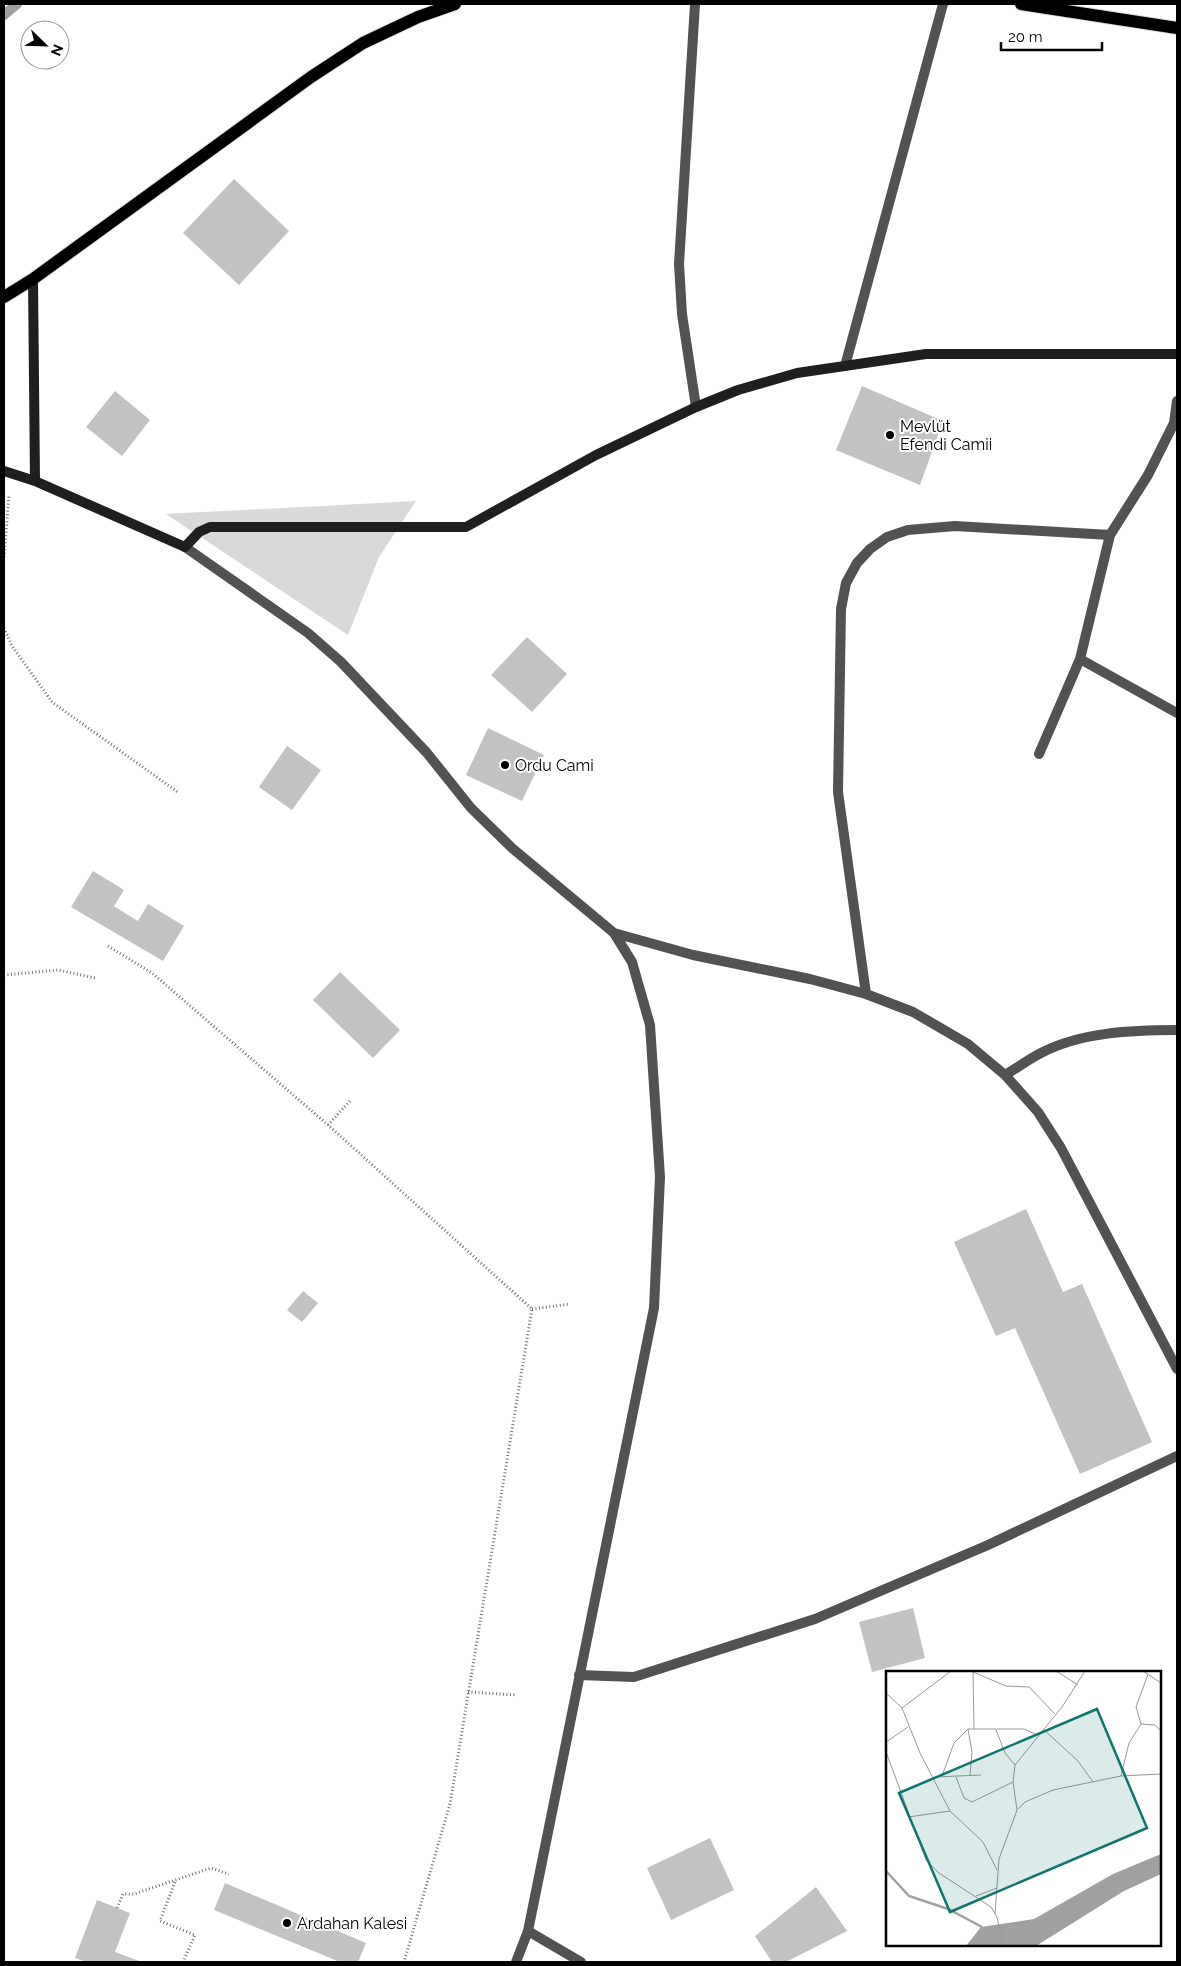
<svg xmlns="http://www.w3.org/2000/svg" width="1181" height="1966" viewBox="0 0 1181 1966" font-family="Raleway,sans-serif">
<rect width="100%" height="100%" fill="#fff"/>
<!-- green -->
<path fill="#d9d9d9" d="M416 501 379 557 348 635 166 514Z"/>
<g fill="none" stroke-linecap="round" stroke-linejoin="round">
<!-- stream -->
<path stroke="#a0a0a0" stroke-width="10" d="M4 15 17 4"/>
</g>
<!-- building -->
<path fill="#c2c2c2" d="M234 179 289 231 239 285 183 233Z
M862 386 943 421 920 485 836 450Z
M115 391 150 420 122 456 86 427Z
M527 637 567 674 532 712 491 675Z
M488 728 544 755 522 801 466 775Z
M287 746 321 770 292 810 259 787Z
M93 871 124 890 114 906 128 915 138 921 148 904 184 926 163 961 71 907Z
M340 972 400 1030 373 1058 313 1000Z
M1026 1209 1063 1292 1082 1284 1152 1442 1080 1474 1015 1328 996 1336 954 1242Z
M303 1291 318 1303 302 1322 287 1310Z
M913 1608 925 1658 872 1672 859 1622Z
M710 1838 734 1890 671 1920 647 1868Z
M225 1883 366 1943 358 1962H340L214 1910Z
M816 1887 847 1931 786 1962H772L755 1936Z
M97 1900 130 1913 115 1952 142 1962H87L75 1958Z"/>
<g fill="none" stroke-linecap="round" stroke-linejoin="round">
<!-- primary casing -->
<g stroke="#dbdbdb" stroke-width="14">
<path id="primary" d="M1021 4 1177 28
M4 297 33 279 311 77 363 43 418 17 455 4"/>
</g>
<!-- path -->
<path stroke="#747474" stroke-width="3" stroke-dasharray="1 2.5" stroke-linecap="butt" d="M4 557 9 495
M4 628 12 646 52 702 179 793
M108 946 152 973 328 1125 532 1309 450 1804 404 1962
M4 975 58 970 95 978
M328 1125 350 1101
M532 1309 570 1304
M468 1692 517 1695
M175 1882 160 1921 195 1935 183 1962
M117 1908 123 1894H134L211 1868 229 1874"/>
<!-- lane -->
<path stroke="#525252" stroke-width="10" d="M695 4 679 264 682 314 696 407"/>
<!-- street -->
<path stroke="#525252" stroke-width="10" d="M845 366 943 4
M185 547 308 633 341 662 427 753 471 808 512 848 614 933 693 955 810 979 866 994 913 1012 968 1044 1005 1075 1038 1112 1061 1148 1177 1369
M1080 659 1177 713
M1039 754 1080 659 1110 535 1148 475 1174 423 1177 401
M866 994 838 792 841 609 846 583 857 563 870 549 887 537 908 530 955 526 1110 535
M1005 1075C1017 1068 1029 1059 1041 1053 1081 1032 1133 1030 1177 1030
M579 1675 634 1677 815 1619 988 1545 1177 1456
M528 1931 581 1962
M516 1962 528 1931 654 1308 660 1177 650 1025 632 962 614 933"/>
<!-- secondary -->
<path stroke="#1f1f1f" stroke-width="10" d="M33 279 35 481
M4 471 35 481 185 547 199 532 210 527H466L596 455 696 407 738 390 797 373 926 354H1177"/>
<!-- primary -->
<use href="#primary" stroke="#000" stroke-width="12"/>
</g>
<!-- markers -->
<g fill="#000" stroke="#fff" stroke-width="2">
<circle cx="890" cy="435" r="5"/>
<circle cx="505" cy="765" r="5"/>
<circle cx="287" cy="1923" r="5"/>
</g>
<g text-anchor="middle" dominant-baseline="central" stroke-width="4" stroke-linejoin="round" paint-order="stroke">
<!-- poi labels -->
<g font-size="16" fill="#000" stroke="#fff" text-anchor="start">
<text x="900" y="426">Mevlüt<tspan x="900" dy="18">Efendi Camii</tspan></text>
<text x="515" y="765">Ordu Cami</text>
<text x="297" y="1923">Ardahan Kalesi</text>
</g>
</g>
<!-- overview -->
<g transform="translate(886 1671)">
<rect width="275" height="275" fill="#fff"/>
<path d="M275 183V203L238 220 150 275H80L95 256 148 248 227 203Z" fill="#a0a0a0"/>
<path fill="none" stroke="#a0a0a0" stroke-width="2.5" d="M0 200 23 225 62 238 96 256"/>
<path fill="none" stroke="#999" stroke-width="1" d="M87 0 88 58M170 0 192 14M257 0 275 12M87 1 120 15 143 16 169 43M0 22 16 37 34 82 64 140 97 171 111 199M16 37 65 0M255 53 250 36 262 3M82 58 86 81 84 104M157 58 192 90 207 111M110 59 119 82 129 94M0 71 22 56M0 81 40 189 53 202 105 236 111 246 117 275M56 105 68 72 82 58H138L151 64M235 105 243 72 255 53 269 54 275 60M49 106 95 104M70 106 78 127 86 131 127 111M132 138 139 131 167 119 235 105 275 103M22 146 64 140M90 225 111 217M109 243 113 188 131 139 127 111 129 94 176 36 199 0"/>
<path fill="#0f766e" fill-opacity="0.15" stroke="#0f766e" stroke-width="2.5" d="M211 38 261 157 64 241 13 122Z"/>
<rect width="275" height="275" fill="none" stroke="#000" stroke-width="2.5"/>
</g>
<!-- border -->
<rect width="1181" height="1966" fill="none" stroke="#000000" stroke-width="10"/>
<!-- north arrow -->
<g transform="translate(45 45) rotate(113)"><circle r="24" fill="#ffffff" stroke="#999999"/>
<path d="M0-4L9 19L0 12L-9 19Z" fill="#000000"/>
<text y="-8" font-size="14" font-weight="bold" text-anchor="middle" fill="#000000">N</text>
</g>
<!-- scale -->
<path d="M1001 42v8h101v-8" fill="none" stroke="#000000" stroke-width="2.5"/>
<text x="1008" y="42" font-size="15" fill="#000000" stroke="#ffffff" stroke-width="4" paint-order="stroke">20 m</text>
</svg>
